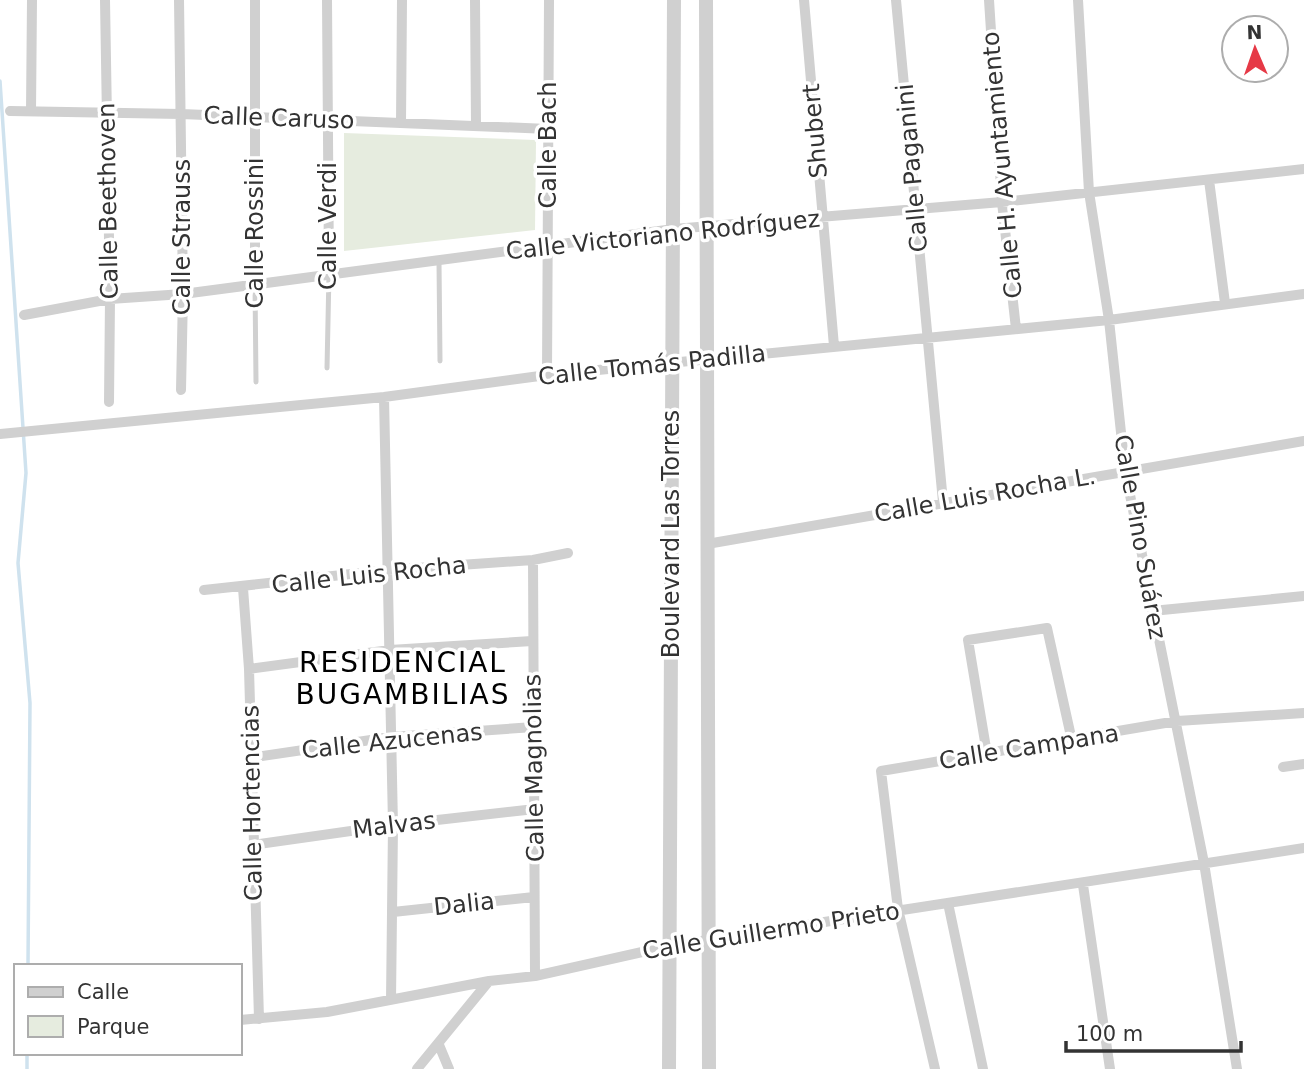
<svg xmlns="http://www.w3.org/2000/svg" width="1304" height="1069" viewBox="0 0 1304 1069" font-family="'DejaVu Sans',sans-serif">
<rect width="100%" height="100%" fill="#fff"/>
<!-- green -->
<path fill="#e6ecdf" d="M344 133 536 140 535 230 344 251Z"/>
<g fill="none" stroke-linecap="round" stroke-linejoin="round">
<!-- stream -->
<path stroke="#cfe2ee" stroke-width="3.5" d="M0 81 26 473 18 563 30 703 28 966
M27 1069V1053"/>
<!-- service -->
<path stroke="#d0d0d0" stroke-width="5" d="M439 262 440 361
M255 285 256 382
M327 368 329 274"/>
<!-- minor -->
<path stroke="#d0d0d0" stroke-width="10" d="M105 0 110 299 109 402
M179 0 183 294 181 390
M255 0V285
M327 0 329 274
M475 0 476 126
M804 0 834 346
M896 0 943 502
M989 0 1002 202 1016 329
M1078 0 1089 192 1109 320 1125 470 1204 863 1237 1069
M10 111 181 114 548 129
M31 111 32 0
M401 123 402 0
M1209 180 1225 303
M24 315 110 299 183 294 674 229 1002 202 1304 169
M547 375 549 0
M384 397 393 825 391 1000
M0 434 384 397 547 375 1109 320 1304 294
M707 544 1304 441
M533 560 535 976
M243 588 249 669 259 1019
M204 590 388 570 533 560 568 553
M1152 611 1304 596
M249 669 390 650 532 641
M987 754 968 640 1047 628 1072 741
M249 758 391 737 534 727
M1283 767 1304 764
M252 845 393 825 535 809
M1083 885 1110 1069
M948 903 983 1069
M393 912 534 897
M240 1020 327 1012 489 981 535 976 669 946 1304 848
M439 1045 449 1069
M417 1069 489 981
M935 1069 898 909 881 771 1177 721 1304 713"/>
<!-- tertiary -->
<path stroke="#d0d0d0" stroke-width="14" d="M706 0 709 1069
M669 1069 674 0"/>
</g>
<g text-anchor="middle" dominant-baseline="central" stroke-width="7" stroke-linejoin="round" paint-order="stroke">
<!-- street labels -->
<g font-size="24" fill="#333" stroke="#fff">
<text transform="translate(279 118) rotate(2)">Calle Caruso</text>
<text transform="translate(815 131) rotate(-95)">Shubert</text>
<text transform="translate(548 145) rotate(-90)">Calle Bach</text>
<text transform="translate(1002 165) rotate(-95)">Calle H. Ayuntamiento</text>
<text transform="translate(912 168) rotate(-95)">Calle Paganini</text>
<text transform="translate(108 201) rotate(-91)">Calle Beethoven</text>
<text transform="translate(328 226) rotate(-90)">Calle Verdi</text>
<text transform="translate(255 233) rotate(-90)">Calle Rossini</text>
<text transform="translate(663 235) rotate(-6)">Calle Victoriano Rodríguez</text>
<text transform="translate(182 237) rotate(-90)">Calle Strauss</text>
<text transform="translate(652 365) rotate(-6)">Calle Tomás Padilla</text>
<text transform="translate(985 495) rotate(-10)">Calle Luis Rocha L.</text>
<text transform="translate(671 534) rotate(-90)">Boulevard Las Torres</text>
<text transform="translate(1140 537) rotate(80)">Calle Pino Suárez</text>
<text transform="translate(369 575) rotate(-6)">Calle Luis Rocha</text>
<text transform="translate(392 741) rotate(-6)">Calle Azucenas</text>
<text transform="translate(1029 747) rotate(-9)">Calle Campana</text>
<text transform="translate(534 768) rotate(-91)">Calle Magnolias</text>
<text transform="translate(252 803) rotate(-91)">Calle Hortencias</text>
<text transform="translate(394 825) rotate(-7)">Malvas</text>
<text transform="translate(464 904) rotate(-6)">Dalia</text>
<text transform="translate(771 931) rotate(-9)">Calle Guillermo Prieto</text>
</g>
<!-- quarter labels -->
<g font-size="28" letter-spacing="2" fill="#000" stroke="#fff">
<text x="403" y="662">RESIDENCIAL<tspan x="403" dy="32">BUGAMBILIAS</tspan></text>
</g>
</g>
<!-- legend -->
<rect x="14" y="964" width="228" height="91" fill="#ffffff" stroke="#adadad" stroke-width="2"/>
<rect x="28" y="987" width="35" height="10" fill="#d0d0d0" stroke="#adadad" stroke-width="2"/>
<text x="77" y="999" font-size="21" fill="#333333">Calle</text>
<rect x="28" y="1016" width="35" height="21" fill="#e6ecdf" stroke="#adadad" stroke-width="2"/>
<text x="77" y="1034" font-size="21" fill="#333333">Parque</text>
<!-- north arrow -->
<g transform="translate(1255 49) rotate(358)"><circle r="33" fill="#ffffff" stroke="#adadad" stroke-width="2"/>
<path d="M0-5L12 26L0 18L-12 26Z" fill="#e63946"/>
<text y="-10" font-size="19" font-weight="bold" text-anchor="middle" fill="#333333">N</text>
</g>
<!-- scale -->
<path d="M1066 1041v10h175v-10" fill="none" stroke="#333333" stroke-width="3.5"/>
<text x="1076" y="1041" font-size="21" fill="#333333" stroke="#ffffff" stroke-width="5" paint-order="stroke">100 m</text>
</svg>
